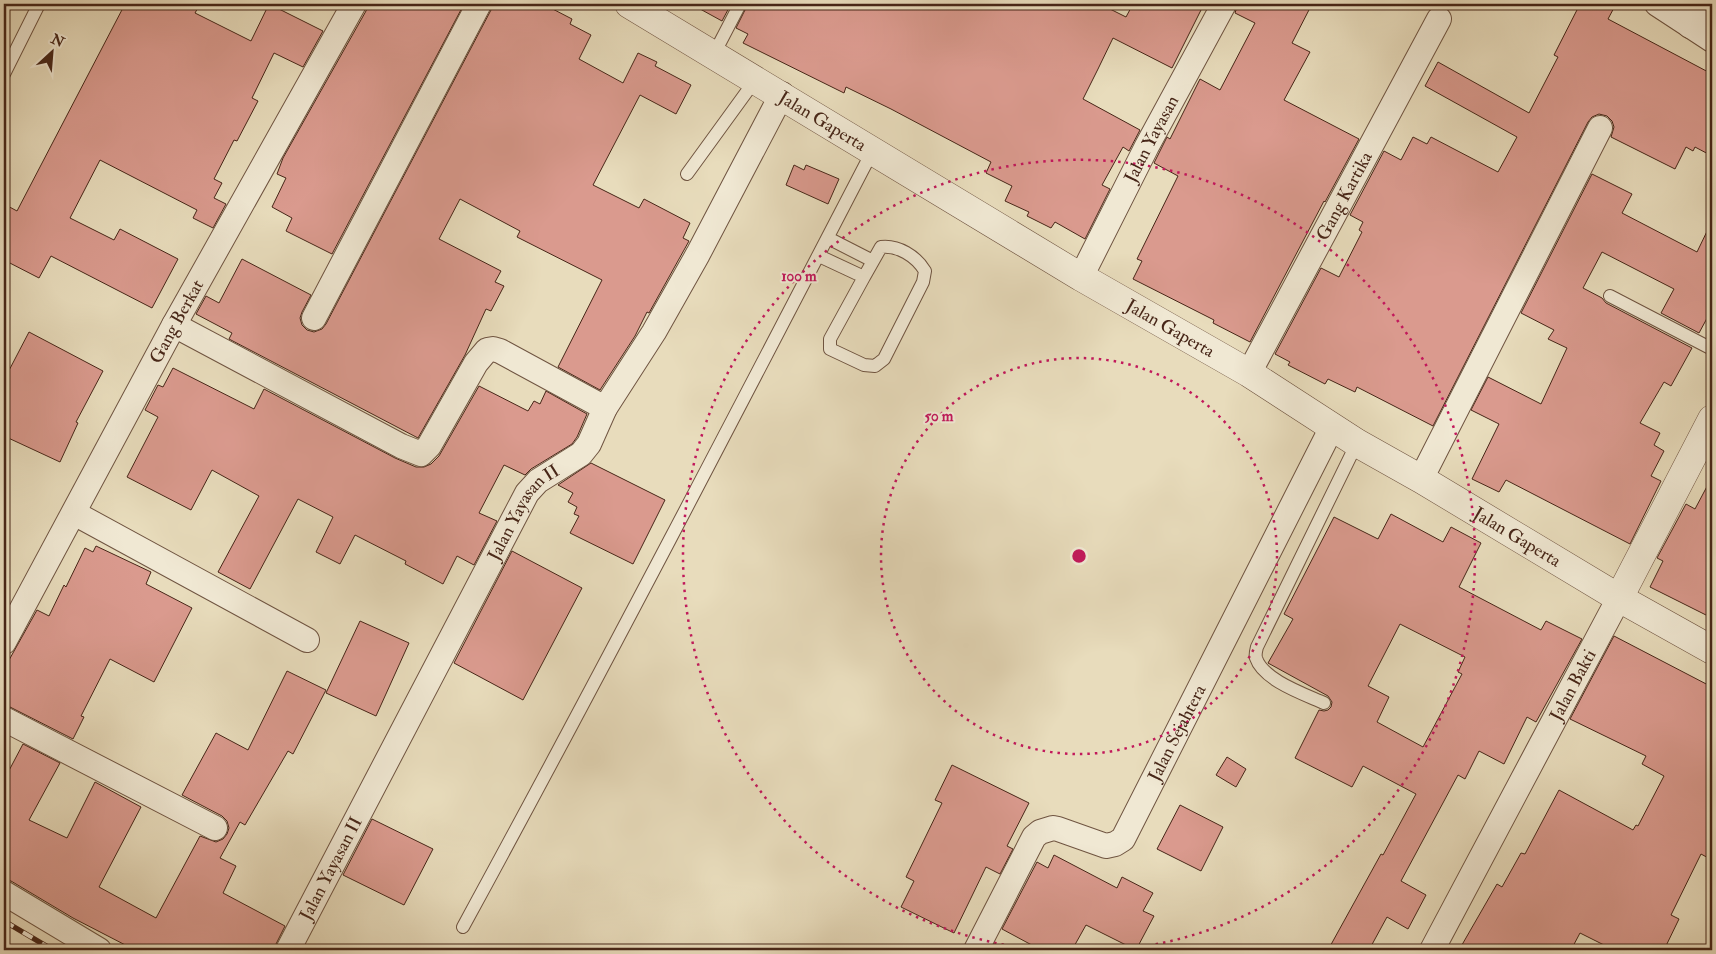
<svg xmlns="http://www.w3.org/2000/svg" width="1716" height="954" viewBox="0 0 1716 954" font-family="'IM FELL Double Pica',serif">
<rect width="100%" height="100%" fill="#e8dcbc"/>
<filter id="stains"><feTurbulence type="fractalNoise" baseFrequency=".004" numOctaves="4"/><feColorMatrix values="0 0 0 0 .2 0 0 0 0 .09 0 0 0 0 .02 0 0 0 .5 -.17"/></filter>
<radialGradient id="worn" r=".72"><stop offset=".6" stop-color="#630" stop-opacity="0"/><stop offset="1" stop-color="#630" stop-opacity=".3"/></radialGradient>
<!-- building -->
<path fill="#da9a8e" stroke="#472618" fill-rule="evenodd" d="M125 4H200L195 13 251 41 269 4 323 31 303 67 274 53 252 98 258 101 237 141 234 140 214 179 222 183 214 198 226 204 213 228 193 218 197 210 100 160 70 218 114 240 120 229 178 259 152 308 51 256 39 278 4 260V204L17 211Z
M368 4H464L332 254 286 231 292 218 272 207 286 178 277 174 283 158 366 11Z
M493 4H543L572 19 570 24 591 35 579 59 623 83 638 53 657 62 655 66 691 85 676 114 640 95 593 185 639 208 644 199 690 223 683 238 689 241 649 313 647 312 635 336 600 390 558 367 602 280 517 237 520 231 460 199 439 239 501 271 495 282 504 286 491 311 486 309 465 355 418 438 229 339 232 333 196 314 206 296 219 303 242 259 311 295 302 312 300 318 302 325 307 330 314 332 322 329 326 324 491 10Z
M691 4H731L722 21Z
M748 4H1100L1126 17 1133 4H1204L1172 68 1113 38 1098 69 1083 99 1140 130 1129 151 1123 147 1102 185 1110 189 1085 239 1055 222 1051 228 1027 216 1029 212 1005 201 1012 186 986 173 991 162 891 109 846 87 844 93 743 43 748 34 736 28Z
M1238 4H1312L1292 43 1310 52 1284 100 1359 139 1325 202 1324 201 1250 342 1213 323 1214 320 1133 279 1142 261 1137 259 1178 176 1154 163 1167 137 1170 139 1200 79 1220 90 1255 23 1235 13Z
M1580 4H1616L1608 19 1712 74V156L1695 147 1693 151 1686 147 1675 169 1611 137 1614 127 1612 121 1607 116 1599 114 1592 117 1588 122 1433 426 1357 387 1355 392 1328 379 1325 384 1288 365 1290 362 1275 354 1321 268 1339 277 1362 232 1359 230 1363 222 1350 215 1384 151 1401 160 1413 137 1427 144 1431 137 1498 172 1517 137 1425 86 1438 62 1529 113 1558 57 1554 55Z
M794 165 804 170 806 165 839 179 828 204 786 185Z
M1592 174 1632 194 1622 213 1697 252 1712 221V309L1699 333 1661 313 1674 289 1602 252 1583 288 1602 298 1606 303 1692 348 1671 386 1664 382 1640 423 1660 433 1654 445 1664 451 1651 476 1661 481 1630 544 1506 480 1499 492 1472 479 1499 424 1471 410 1488 377 1541 404 1567 348 1548 339 1554 330 1521 313Z
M29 332 103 371 76 422 78 423 60 462 4 436V380Z
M173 368 254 409 264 389 395 458 416 467H424L431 464 439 456 479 386 528 411 534 401 540 404 546 391 587 414 577 437 572 444 531 469 525 475 504 465 479 513 497 521 474 565 457 556 443 584 405 564 406 561 355 535 340 564 316 552 333 517 298 499 250 589 218 572 259 496 212 470 191 510 127 477 158 417 145 410 158 385 163 387Z
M591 463 665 500 633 564 570 533 579 516 574 514 577 507 568 502 573 493 558 485Z
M1712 477V618L1650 587 1663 561 1657 558 1686 504 1695 509Z
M1391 514 1443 542 1451 527 1481 543 1459 587 1541 630 1546 621 1582 639 1536 722 1527 717 1504 764 1479 751 1465 779 1458 775 1401 881 1426 895 1408 929 1387 917 1369 950H1328L1381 854 1383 855 1416 794 1363 766 1352 787 1295 758 1319 710 1324 711 1328 710 1331 707 1332 702 1328 696 1268 663 1293 619 1284 614 1334 517 1378 539ZM1400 624 1465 657 1458 672 1462 674 1423 747 1377 722 1389 697 1368 686Z
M96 546 151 572 146 584 192 608 154 682 110 659 81 716 84 717 73 739 10 707 4 705V669L37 610 49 616 64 585 66 587 85 548 93 552Z
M512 551 582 588 523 700 454 663Z
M360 621 409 643 376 716 326 693Z
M1614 636 1712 687V860L1701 854 1671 915 1679 919 1664 950H1614L1580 933 1571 950H1459L1497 884 1502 887 1521 853 1525 854 1559 790 1633 830 1636 825 1638 826 1664 776 1642 764 1646 756 1570 719Z
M287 671 326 690 293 754 288 751 245 825 240 822 220 858 236 866 223 893 285 926 276 944 274 950H135L73 918 11 881 4 879V780L23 744 60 763 29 820 67 838 95 782 141 807 99 887 156 918 200 836 216 842 223 839 227 834 229 828 227 821 222 816 182 795 216 733 248 750Z
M1227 757 1246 769 1236 787 1216 775Z
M952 765 1029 803 1007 846 1013 849 1000 874 986 867 954 933 901 907 914 881 906 877 942 803 935 800Z
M1180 805 1223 827 1201 871 1157 849Z
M372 819 433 849 404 905 343 875Z
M1054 855 1117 888 1122 877 1153 893 1143 911 1154 916 1136 950 1086 925 1072 950H1041L1002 929 1037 862 1048 868Z"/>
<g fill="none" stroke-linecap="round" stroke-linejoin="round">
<!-- service casing -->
<g stroke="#6f5441" stroke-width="14">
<path id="service" d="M714 54 740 4
M4 74 39 4
M687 174 756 79
M828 238 873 261
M819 256 864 277 830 339V349L864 365 875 366 884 359 923 282 925 271C916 256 898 245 881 247L864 277
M1610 296 1712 349
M1324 703C1304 694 1263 680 1256 658 1255 654 1256 651 1257 647L1357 443
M463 927C603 670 738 410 873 150"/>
</g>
<!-- minor casing -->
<g stroke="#6f5441" stroke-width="26">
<g id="minor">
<path d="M1657 4 1712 40"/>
<path d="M1690 26 1703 4"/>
<path id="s1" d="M1081 277 1147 146 1224 4"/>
<path d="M314 318 479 4"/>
<path d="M174 325 401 446 421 454 429 446 476 363 487 350 493 349 500 351 605 408"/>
<path id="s2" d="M1249 373 1439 19"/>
<path d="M1421 479 1600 128"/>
<path d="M74 513 307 640"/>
<path id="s3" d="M4 642 174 325 354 4"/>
<path d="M4 719 215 828"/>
<path d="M4 893 99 950"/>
<path id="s4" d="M288 950 527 493 538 481 581 454 589 444 605 408 654 332 698 254 782 94"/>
<path id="s5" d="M976 950 1034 837 1040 832 1053 828 1058 829 1106 846 1115 844 1123 839 1332 427"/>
<path id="s6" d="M1432 950 1619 598"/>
</g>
</g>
<!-- tertiary casing -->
<g stroke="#6f5441" stroke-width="29">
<g id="tertiary">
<path id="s7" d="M629 4 1081 277 1249 373 1357 443 1421 479 1619 598 1712 650"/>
<path d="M1619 598 1712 419"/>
</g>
</g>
<!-- service -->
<use href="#service" stroke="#f0e8d3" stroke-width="12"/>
<!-- minor -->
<use href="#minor" stroke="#f0e8d3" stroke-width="24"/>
<!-- tertiary -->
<use href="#tertiary" stroke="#f0e8d3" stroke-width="28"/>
<!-- rail casing -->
<g stroke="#472618" stroke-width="5.5">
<path id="rail" d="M4 921 53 950"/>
</g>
<!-- rail -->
<use href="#rail" stroke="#f0e8d3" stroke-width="4" stroke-dasharray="11" stroke-linecap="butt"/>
</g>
<!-- distance rings -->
<g fill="none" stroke="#c2185b" stroke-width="2.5" stroke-dasharray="2.5 5">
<circle cx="1079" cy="556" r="198"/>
<path d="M1041 950A396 396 0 1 1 1117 950"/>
</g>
<g text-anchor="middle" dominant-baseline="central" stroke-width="4" stroke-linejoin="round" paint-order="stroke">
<!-- street labels -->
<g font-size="18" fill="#472618" stroke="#f0e8d3">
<text stroke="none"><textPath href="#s7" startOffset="226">Jalan Gaperta</textPath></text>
<text stroke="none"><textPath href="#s1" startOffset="155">Jalan Yayasan</textPath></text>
<text stroke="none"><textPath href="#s2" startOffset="201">Gang Kartika</textPath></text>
<text stroke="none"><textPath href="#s3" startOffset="364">Gang Berkat</textPath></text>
<text stroke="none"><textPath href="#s7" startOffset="631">Jalan Gaperta</textPath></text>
<text stroke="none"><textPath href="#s4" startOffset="498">Jalan Yayasan II</textPath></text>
<text stroke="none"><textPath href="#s7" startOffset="1036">Jalan Gaperta</textPath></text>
<text stroke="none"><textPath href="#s6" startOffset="300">Jalan Bakti</textPath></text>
<text stroke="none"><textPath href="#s5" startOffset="342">Jalan Sejahtera</textPath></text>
<text stroke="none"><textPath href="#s4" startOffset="92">Jalan Yayasan II</textPath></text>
</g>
</g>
<circle cx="1079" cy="556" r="8" fill="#c2185b" stroke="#f0e8d3" stroke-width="2.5"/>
<g font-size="15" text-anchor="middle" font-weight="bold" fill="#c2185b" stroke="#f0e8d3" stroke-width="4" stroke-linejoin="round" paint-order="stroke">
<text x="799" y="281">100 m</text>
<text x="939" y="421">50 m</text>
</g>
<!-- margin -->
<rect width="1716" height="954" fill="none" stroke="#e8dcbc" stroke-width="20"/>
<rect x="5" y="5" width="1706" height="944" fill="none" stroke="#472618" stroke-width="2.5"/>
<rect x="10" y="10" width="1696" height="934" fill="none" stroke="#472618"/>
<!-- north arrow -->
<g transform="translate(52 52) rotate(26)" stroke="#f0e8d3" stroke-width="4" paint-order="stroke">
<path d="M0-4L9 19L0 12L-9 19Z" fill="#472618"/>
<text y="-8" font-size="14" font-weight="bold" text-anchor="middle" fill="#472618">N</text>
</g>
<rect width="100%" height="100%" filter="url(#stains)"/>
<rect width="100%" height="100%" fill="url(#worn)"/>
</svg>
